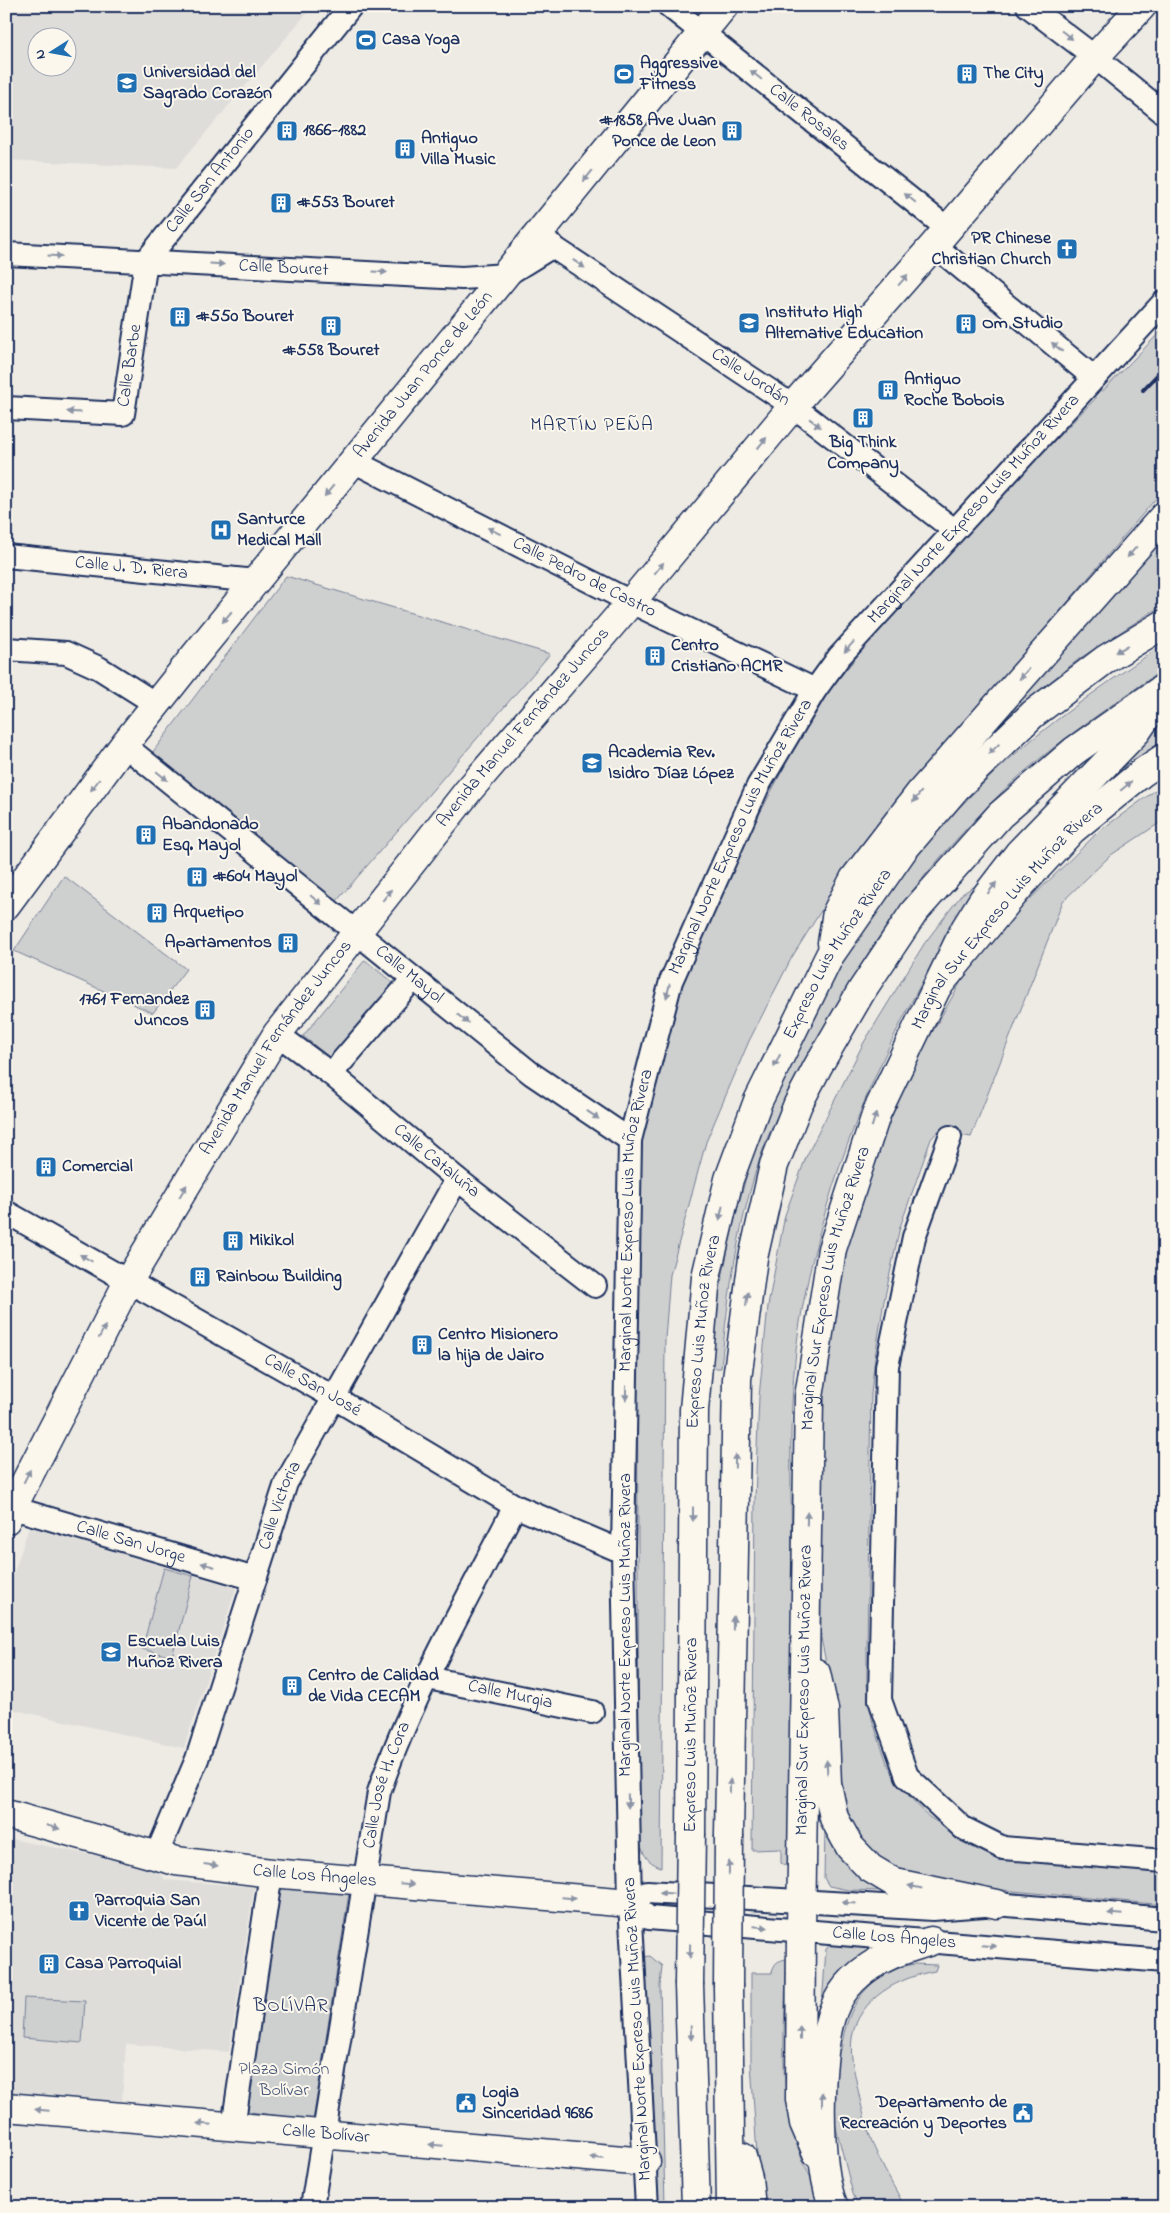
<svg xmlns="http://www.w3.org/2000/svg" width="1170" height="2213" viewBox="0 0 1170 2213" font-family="'Indie Flower',sans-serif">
<rect width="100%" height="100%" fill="#eeebe4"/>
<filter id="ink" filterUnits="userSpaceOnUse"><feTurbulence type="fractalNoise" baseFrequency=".02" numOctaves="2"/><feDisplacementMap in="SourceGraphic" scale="10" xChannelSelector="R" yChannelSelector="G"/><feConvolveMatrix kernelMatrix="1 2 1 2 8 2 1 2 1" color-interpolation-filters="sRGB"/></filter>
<g filter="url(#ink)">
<!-- built -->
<path fill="#deddda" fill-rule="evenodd" d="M6 6H313L176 168 6 160ZM38 38H68V68H38Z
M29 1527 236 1588 184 1748 6 1708V1597Z
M6 1838 128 1862 161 1874 165 1880 254 1887 229 2052 126 2044 122 2101 6 2092Z"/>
<!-- green -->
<path fill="#cecfcf" stroke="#747f96" d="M1164 328V489L973 713 836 887 792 957 749 1041 706 1142 670 1275 665 1339 661 1867C646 1862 643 1854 639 1839L637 1260 643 1130 663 1043 685 975 750 832 791 754 830 689 888 619 947 551Z
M1164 536V604L1079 659 1025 702 976 749Z
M286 576 550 654 335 903 152 753Z
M1164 644V669C1109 707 1050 746 1002 792 967 827 932 865 902 904 870 947 843 994 818 1040 799 1074 779 1108 765 1144 739 1215 728 1293 721 1368H712C706 1347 725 1265 730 1240 742 1187 758 1134 778 1083 792 1047 812 1013 832 980 877 904 929 834 993 774 1045 725 1105 684 1164 644Z
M1164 720V749L1114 780 1109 772Z
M1164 784V820L1111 855 1063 901 971 1137 938 1131 931 1139 900 1227 884 1301 875 1357 871 1394 867 1649V1684L872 1719 887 1763 908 1795 929 1817 976 1846 1164 1870V1905L938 1884 890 1868 857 1837 847 1818 841 1787 838 1723 821 1638 820 1536 823 1380 833 1302 851 1230 880 1144 914 1064 971 964 1010 919 1098 832Z
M64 876 186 969 153 1013 14 951Z
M973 887 977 890C890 1025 822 1174 798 1335 788 1408 791 1484 792 1558 792 1660 792 1762 791 1863L786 1866 781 1863V1849L752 1850 755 1498 759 1397 768 1306 785 1215 806 1157 863 1044 924 944 962 894Z
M365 960 393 983 330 1058 303 1036Z
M164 1568 193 1576 172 1657 142 1649Z
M825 1829 886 1891 848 1890 829 1886 824 1878Z
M280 1885 349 1893 313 2121 244 2111Z
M831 1944 881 1945 822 2005 826 1949Z
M650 1956 662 1966 660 1986 665 2207H654L643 1957Z
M786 1959C786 2012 779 2069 790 2121 797 2151 811 2179 825 2207H762L760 2201 751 2063V1973H772C774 1963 777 1961 786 1959Z
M914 1964 937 1965 935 1971C900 1977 858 1998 852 2038 850 2053 853 2065 856 2080 861 2105 867 2133 878 2156 886 2174 896 2190 905 2207H859L853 2194 831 2108 830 2049 841 2050C847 2005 868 1973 914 1964Z
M24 1998 85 2001 82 2043 22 2038Z"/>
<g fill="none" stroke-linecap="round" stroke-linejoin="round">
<!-- minor casing -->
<g stroke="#1b2f5e" stroke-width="26">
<g id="minor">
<path id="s1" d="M669 6 948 229"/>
<path d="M1028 6 1095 57 1164 113"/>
<path id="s2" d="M541 239 793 406 954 530"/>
<path d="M934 245 1094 378"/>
<path id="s3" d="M6 254 462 278 506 275 553 246"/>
<path id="s4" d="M6 408 123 414 146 261 351 6"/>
<path id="s5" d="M353 461 631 602 815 690"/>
<path id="s6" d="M6 556 256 581"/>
<path d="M6 649 66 653 99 668 156 704"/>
<path id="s7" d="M124 745 532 1074 630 1140"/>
<path id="s8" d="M277 1034 331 1074 457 1179 595 1286"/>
<path d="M331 1074 413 979"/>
<path d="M950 1137 914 1237 887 1366 880 1700 907 1776 963 1828 1003 1848 1164 1861"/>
<path id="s9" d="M6 1212 333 1397 515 1506 623 1552"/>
<path id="s10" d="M6 1506 255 1579"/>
<path id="s11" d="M428 1678 592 1712"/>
<path id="s12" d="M156 1856 197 1759 286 1483 457 1179"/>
<path id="s13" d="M1164 1919 997 1904 933 1909 647 1892 630 1903 649 1918 1164 1961"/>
<path d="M233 2127 271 1873"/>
<path id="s14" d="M312 2207 379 1792C411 1696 469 1597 515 1506"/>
<path id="s15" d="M647 2207 630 1903 623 1552 630 1140 671 981 758 786 815 690 839 657 1164 302"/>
</g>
</g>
<!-- tertiary casing -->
<g stroke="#1b2f5e" stroke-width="31">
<g id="tertiary">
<path d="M816 1673 824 1709 827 1784 834 1818 850 1847 870 1868 895 1883 997 1904"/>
<path id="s16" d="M6 1814 176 1861 271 1873 630 1903"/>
<path id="s17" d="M801 1930 809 1397 832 1249 877 1112 937 987 1021 885 1072 830 1143 772 1164 758"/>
<path id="s18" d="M6 2107 646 2162"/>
</g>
</g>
<!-- secondary casing -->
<g stroke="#1b2f5e" stroke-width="31">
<g id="secondary">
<path id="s19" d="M6 1520 128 1282 277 1034 468 791 631 602 793 406 934 245 1095 57 1142 6"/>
</g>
</g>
<!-- primary casing -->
<g stroke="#1b2f5e" stroke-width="31">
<g id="primary">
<path id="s20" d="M6 905 124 745 193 658 724 6"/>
</g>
</g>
<!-- motorway casing -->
<g stroke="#1b2f5e" stroke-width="31">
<g id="motorway">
<path d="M832 943 837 912 854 879 920 793 1164 516"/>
<path d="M937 987 965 929 983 900 1019 853 1137 731 1160 697"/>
<path id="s21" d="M691 1833 694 1410 706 1277 729 1179 758 1101 830 955 903 850 956 788 1033 714 1106 659 1164 624"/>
<path d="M729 1835 737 1379 753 1258 774 1165 798 1104 818 1066 862 990 914 912 1000 815 1074 751 1164 688"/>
<path d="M801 1930 800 2099 804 2123 817 2153"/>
<path d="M689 1985 696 2207"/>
<path d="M728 1987 731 2207"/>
<path d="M742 2157 748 2178 751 2207"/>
<path d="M834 2207C816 2168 817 2052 833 2011 837 2000 845 1988 853 1980 875 1958 902 1950 931 1941"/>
</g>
</g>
<!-- minor -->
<use href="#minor" stroke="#fbf7ec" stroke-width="22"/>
<!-- tertiary -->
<use href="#tertiary" stroke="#fbf7ec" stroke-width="28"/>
<!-- secondary -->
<use href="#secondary" stroke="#fbf7ec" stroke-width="28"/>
<!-- primary -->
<use href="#primary" stroke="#fbf7ec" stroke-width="28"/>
<!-- motorway -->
<use href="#motorway" stroke="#fbf7ec" stroke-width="28"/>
<!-- rail -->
<path stroke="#1b2f5e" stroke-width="4" d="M1143 390 1164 368
M1164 409V408"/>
<!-- motorway-bridge casing -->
<g stroke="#1b2f5e" stroke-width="31" stroke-linecap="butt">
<path id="motorway-bridge" d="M689 1985 691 1833
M728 1987 729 1835"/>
</g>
<!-- motorway-bridge -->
<use href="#motorway-bridge" stroke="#fbf7ec" stroke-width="28"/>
</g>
<!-- one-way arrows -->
<defs><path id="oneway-solid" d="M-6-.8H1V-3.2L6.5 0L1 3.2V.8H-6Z" transform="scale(1.25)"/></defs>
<g fill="#8b93a5">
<use href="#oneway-solid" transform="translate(1067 35) rotate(37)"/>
<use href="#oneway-solid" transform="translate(756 75) rotate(-141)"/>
<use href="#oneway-solid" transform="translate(588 176) rotate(129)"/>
<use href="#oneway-solid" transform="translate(910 198) rotate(-141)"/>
<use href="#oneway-solid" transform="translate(55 256) rotate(3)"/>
<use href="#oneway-solid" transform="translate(217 264) rotate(3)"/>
<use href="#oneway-solid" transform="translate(579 264) rotate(34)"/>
<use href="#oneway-solid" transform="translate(380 272) rotate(4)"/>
<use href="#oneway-solid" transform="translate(903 280) rotate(-49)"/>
<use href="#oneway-solid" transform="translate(1057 347) rotate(-140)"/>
<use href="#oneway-solid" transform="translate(74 412) rotate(-177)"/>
<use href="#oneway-solid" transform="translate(815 423) rotate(38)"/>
<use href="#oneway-solid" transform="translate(762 443) rotate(-50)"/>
<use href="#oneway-solid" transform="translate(329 491) rotate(129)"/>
<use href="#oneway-solid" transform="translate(494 531) rotate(-153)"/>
<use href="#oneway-solid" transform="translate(1132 552) rotate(131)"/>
<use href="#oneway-solid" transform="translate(659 568) rotate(-50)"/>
<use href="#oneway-solid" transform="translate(227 617) rotate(130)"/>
<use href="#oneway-solid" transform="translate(849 647) rotate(132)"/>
<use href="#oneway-solid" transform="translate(1122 649) rotate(149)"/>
<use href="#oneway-solid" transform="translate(1024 674) rotate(131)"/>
<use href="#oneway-solid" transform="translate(994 749) rotate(136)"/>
<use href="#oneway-solid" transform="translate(162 776) rotate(39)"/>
<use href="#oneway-solid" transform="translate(95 785) rotate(127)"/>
<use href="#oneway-solid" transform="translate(1126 786) rotate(-40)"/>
<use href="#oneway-solid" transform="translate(917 797) rotate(128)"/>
<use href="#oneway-solid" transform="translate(992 888) rotate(-52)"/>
<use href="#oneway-solid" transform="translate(387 895) rotate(-52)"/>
<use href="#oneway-solid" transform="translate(316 900) rotate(39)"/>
<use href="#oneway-solid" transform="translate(668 991) rotate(104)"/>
<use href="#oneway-solid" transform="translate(463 1019) rotate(39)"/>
<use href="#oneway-solid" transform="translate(777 1061) rotate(115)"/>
<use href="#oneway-solid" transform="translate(593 1115) rotate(34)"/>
<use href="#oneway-solid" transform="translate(874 1120) rotate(-72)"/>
<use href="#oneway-solid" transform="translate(183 1191) rotate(-59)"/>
<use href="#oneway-solid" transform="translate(721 1213) rotate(103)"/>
<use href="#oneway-solid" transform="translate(86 1258) rotate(-150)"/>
<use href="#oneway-solid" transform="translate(747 1299) rotate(-82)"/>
<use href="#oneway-solid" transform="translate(102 1332) rotate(-63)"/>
<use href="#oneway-solid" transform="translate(626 1393) rotate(91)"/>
<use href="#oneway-solid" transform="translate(735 1461) rotate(-89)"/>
<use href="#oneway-solid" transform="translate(27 1476) rotate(-63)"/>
<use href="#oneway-solid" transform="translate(693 1514) rotate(90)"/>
<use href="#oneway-solid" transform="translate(807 1519) rotate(-89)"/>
<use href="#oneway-solid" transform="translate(208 1565) rotate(-164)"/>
<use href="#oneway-solid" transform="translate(733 1623) rotate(-89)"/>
<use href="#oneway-solid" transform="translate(827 1767) rotate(-93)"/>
<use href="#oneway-solid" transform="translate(730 1786) rotate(-89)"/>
<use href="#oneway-solid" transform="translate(628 1801) rotate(89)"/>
<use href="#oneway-solid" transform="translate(53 1827) rotate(16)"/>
<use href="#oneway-solid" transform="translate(211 1865) rotate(7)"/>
<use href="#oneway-solid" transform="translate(729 1868) rotate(-89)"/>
<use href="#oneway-solid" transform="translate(407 1884) rotate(5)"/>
<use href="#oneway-solid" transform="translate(915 1887) rotate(-168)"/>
<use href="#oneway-solid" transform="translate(666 1893) rotate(-177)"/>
<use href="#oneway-solid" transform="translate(569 1898) rotate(5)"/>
<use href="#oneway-solid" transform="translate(849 1903) rotate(-176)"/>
<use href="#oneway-solid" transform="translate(1115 1914) rotate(-175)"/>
<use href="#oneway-solid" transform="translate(761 1927) rotate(5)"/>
<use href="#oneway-solid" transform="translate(989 1946) rotate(5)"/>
<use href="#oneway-solid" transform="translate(690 1951) rotate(91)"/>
<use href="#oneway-solid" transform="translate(691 2033) rotate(88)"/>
<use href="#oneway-solid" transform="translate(800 2033) rotate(-90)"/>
<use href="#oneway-solid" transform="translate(822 2099) rotate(-90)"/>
<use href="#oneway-solid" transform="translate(42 2110) rotate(-175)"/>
<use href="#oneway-solid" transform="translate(204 2124) rotate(-175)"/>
<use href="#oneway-solid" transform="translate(436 2145) rotate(-175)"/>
<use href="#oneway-solid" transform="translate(597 2158) rotate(-175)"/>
</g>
</g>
<!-- icons -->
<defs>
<g id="stadium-square" transform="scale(1.125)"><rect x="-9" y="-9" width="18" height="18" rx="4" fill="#1f6fb2" stroke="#fbf7ec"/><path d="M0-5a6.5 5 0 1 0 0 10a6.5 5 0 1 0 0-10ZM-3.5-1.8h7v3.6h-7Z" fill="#fff"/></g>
<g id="building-square" transform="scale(1.125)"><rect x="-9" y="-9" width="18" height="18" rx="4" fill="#1f6fb2" stroke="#fbf7ec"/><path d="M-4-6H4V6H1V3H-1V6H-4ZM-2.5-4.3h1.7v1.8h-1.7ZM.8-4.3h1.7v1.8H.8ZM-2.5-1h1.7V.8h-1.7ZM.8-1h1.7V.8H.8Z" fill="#fff"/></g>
<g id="university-square" transform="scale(1.125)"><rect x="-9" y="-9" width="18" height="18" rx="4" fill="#1f6fb2" stroke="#fbf7ec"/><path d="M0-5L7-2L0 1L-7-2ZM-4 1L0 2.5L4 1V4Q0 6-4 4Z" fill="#fff"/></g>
<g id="church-square" transform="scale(1.125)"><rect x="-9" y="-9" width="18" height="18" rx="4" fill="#1f6fb2" stroke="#fbf7ec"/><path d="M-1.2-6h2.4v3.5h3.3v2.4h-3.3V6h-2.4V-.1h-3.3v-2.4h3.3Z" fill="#fff"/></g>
<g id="school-square" transform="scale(1.125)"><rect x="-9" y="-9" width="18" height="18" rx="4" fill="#1f6fb2" stroke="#fbf7ec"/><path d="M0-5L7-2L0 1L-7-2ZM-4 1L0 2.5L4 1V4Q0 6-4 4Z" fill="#fff"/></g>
<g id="hospital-square" transform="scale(1.125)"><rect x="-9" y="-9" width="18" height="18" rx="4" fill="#1f6fb2" stroke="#fbf7ec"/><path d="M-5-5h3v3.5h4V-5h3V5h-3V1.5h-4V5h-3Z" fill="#fff"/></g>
<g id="civic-square" transform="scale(1.125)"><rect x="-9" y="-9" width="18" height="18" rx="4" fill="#1f6fb2" stroke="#fbf7ec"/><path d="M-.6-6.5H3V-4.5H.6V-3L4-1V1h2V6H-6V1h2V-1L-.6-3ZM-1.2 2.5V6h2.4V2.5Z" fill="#fff"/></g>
</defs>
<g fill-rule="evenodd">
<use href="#stadium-square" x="366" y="40"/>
<use href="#stadium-square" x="624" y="74"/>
<use href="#building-square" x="967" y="74"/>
<use href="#university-square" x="127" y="83"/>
<use href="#building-square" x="287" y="131"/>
<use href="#building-square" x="732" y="131"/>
<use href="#building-square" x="405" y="149"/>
<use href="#building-square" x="281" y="203"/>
<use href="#church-square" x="1067" y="249"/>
<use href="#building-square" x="180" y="317"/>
<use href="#school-square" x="749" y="323"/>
<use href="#building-square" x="966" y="324"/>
<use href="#building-square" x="331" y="326"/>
<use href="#building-square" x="888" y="390"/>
<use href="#building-square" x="863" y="418"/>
<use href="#hospital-square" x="221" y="530"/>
<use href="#building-square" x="655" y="656"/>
<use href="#school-square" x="592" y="763"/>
<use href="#building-square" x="146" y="835"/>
<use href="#building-square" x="197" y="877"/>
<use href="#building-square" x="157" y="913"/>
<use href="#building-square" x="288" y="943"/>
<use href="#building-square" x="205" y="1010"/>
<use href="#building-square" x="46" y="1167"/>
<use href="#building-square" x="233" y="1241"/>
<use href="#building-square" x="200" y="1277"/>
<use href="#building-square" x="422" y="1345"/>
<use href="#school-square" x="111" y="1652"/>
<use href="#building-square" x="292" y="1686"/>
<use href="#church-square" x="79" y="1911"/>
<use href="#building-square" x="49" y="1964"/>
<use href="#civic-square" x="466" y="2103"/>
<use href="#civic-square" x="1023" y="2113"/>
</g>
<g text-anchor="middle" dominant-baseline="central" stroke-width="4" stroke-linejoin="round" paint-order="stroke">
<!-- poi labels -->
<g font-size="18" font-weight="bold" fill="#1b2f5e" stroke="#fbf7ec" text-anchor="start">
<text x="382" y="40">Casa Yoga</text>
<text x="640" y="64">Aggressive<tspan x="640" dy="21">Fitness</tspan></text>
<text x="143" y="73">Universidad del<tspan x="143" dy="21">Sagrado Corazón</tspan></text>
<text x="983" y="74">The City</text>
<text x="716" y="121" text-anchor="end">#1858 Ave Juan<tspan x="716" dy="21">Ponce de Leon</tspan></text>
<text x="303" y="131">1866-1882</text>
<text x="421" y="139">Antiguo<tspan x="421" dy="21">Villa Music</tspan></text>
<text x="297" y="203">#553 Bouret</text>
<text x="1051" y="239" text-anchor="end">PR Chinese<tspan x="1051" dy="21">Christian Church</tspan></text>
<text x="765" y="313">Instituto High<tspan x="765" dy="21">Alternative Education</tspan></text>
<text x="196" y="317">#550 Bouret</text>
<text x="982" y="324">Om Studio</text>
<text x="331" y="351" text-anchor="middle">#558 Bouret</text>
<text x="904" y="380">Antiguo<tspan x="904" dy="21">Roche Bobois</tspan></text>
<text x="863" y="443" text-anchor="middle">Big Think<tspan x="863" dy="21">Company</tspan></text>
<text x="237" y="520">Santurce<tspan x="237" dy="21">Medical Mall</tspan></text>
<text x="671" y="646">Centro<tspan x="671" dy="21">Cristiano ACMR</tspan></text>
<text x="608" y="753">Academia Rev.<tspan x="608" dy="21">Isidro Díaz López</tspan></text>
<text x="162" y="825">Abandonado<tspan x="162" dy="21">Esq. Mayol</tspan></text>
<text x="213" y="877">#604 Mayol</text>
<text x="173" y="913">Arquetipo</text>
<text x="272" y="943" text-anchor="end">Apartamentos</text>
<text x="189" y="1000" text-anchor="end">1761 Fernandez<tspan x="189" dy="21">Juncos</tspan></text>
<text x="62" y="1167">Comercial</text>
<text x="249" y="1241">Mikikol</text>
<text x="216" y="1277">Rainbow Building</text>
<text x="438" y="1335">Centro Misionero<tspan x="438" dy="21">la hija de Jairo</tspan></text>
<text x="127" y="1642">Escuela Luis<tspan x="127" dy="21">Muñoz Rivera</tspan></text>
<text x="308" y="1676">Centro de Calidad<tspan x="308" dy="21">de Vida CECAM</tspan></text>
<text x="95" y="1901">Parroquia San<tspan x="95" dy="21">Vicente de Paúl</tspan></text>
<text x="65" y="1964">Casa Parroquial</text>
<text x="482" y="2093">Logia<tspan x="482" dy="21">Sinceridad 9686</tspan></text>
<text x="1007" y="2103" text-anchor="end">Departamento de<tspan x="1007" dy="21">Recreación y Deportes</tspan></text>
</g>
<!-- street labels -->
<g font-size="18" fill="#1b2f5e" stroke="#fbf7ec">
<text stroke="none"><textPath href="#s1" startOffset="179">Calle Rosales</textPath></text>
<text stroke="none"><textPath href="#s4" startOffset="375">Calle San Antonio</textPath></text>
<text stroke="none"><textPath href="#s3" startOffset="278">Calle Bouret</textPath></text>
<text stroke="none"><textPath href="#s4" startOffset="166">Calle Barbe</textPath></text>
<text stroke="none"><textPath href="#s20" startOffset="675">Avenida Juan Ponce de León</textPath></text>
<text stroke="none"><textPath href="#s2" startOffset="251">Calle Jordán</textPath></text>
<text stroke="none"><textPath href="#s15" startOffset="1798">Marginal Norte Expreso Luis Muñoz Rivera</textPath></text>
<text stroke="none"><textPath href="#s6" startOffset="126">Calle J. D. Riera</textPath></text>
<text stroke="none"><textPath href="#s5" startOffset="259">Calle Pedro de Castro</textPath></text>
<text stroke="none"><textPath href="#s19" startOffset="950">Avenida Manuel Fernández Juncos</textPath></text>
<text stroke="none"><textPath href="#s15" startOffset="1392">Marginal Norte Expreso Luis Muñoz Rivera</textPath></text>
<text stroke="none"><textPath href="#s17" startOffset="1065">Marginal Sur Expreso Luis Muñoz Rivera</textPath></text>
<text stroke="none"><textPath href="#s21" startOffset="908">Expreso Luis Muñoz Rivera</textPath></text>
<text stroke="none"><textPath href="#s7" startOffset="366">Calle Mayol</textPath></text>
<text stroke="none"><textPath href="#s19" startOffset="545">Avenida Manuel Fernández Juncos</textPath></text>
<text stroke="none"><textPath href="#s8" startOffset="204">Calle Cataluña</textPath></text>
<text stroke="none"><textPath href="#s15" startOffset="988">Marginal Norte Expreso Luis Muñoz Rivera</textPath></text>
<text stroke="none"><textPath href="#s17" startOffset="645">Marginal Sur Expreso Luis Muñoz Rivera</textPath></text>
<text stroke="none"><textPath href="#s21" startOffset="502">Expreso Luis Muñoz Rivera</textPath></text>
<text stroke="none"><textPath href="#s9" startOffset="352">Calle San José</textPath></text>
<text stroke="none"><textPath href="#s12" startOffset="372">Calle Victoria</textPath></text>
<text stroke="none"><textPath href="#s10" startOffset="130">Calle San Jorge</textPath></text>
<text transform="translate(626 1625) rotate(-90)">Marginal Norte Expreso Luis Muñoz Rivera</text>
<text stroke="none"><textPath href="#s17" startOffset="240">Marginal Sur Expreso Luis Muñoz Rivera</textPath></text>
<text stroke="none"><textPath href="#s11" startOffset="84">Calle Murgia</textPath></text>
<text stroke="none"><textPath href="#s21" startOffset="98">Expreso Luis Muñoz Rivera</textPath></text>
<text stroke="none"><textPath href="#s14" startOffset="429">Calle José H. Cora</textPath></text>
<text stroke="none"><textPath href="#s16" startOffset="316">Calle Los Ángeles</textPath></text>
<text stroke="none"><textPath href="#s13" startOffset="809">Calle Los Ángeles</textPath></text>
<text transform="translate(638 2029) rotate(-93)">Marginal Norte Expreso Luis Muñoz Rivera</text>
<text stroke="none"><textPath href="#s18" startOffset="321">Calle Bolívar</textPath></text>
</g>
<!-- park labels -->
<g font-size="18" fill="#48577a" stroke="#fbf7ec">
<text x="284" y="2070">Plaza Simón<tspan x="284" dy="21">Bolívar</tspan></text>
</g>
<!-- neighbourhood labels -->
<g font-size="19" letter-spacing="1" fill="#1b2f5e" stroke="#fbf7ec">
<text x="592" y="425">MARTÍN PEÑA</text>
<text x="291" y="2006">BOLÍVAR</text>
</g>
</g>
<!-- margin -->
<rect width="1170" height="2213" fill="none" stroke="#fbf7ec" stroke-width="25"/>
<rect x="12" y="12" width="1145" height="2188" fill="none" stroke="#1b2f5e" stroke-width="2" filter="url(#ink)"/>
<!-- north arrow -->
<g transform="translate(52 52) rotate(259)"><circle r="24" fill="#fbf7ec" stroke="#a1a7b3"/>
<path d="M0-4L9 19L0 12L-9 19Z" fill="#1f6fb2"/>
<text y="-8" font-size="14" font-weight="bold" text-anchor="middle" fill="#1b2f5e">N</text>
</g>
</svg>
